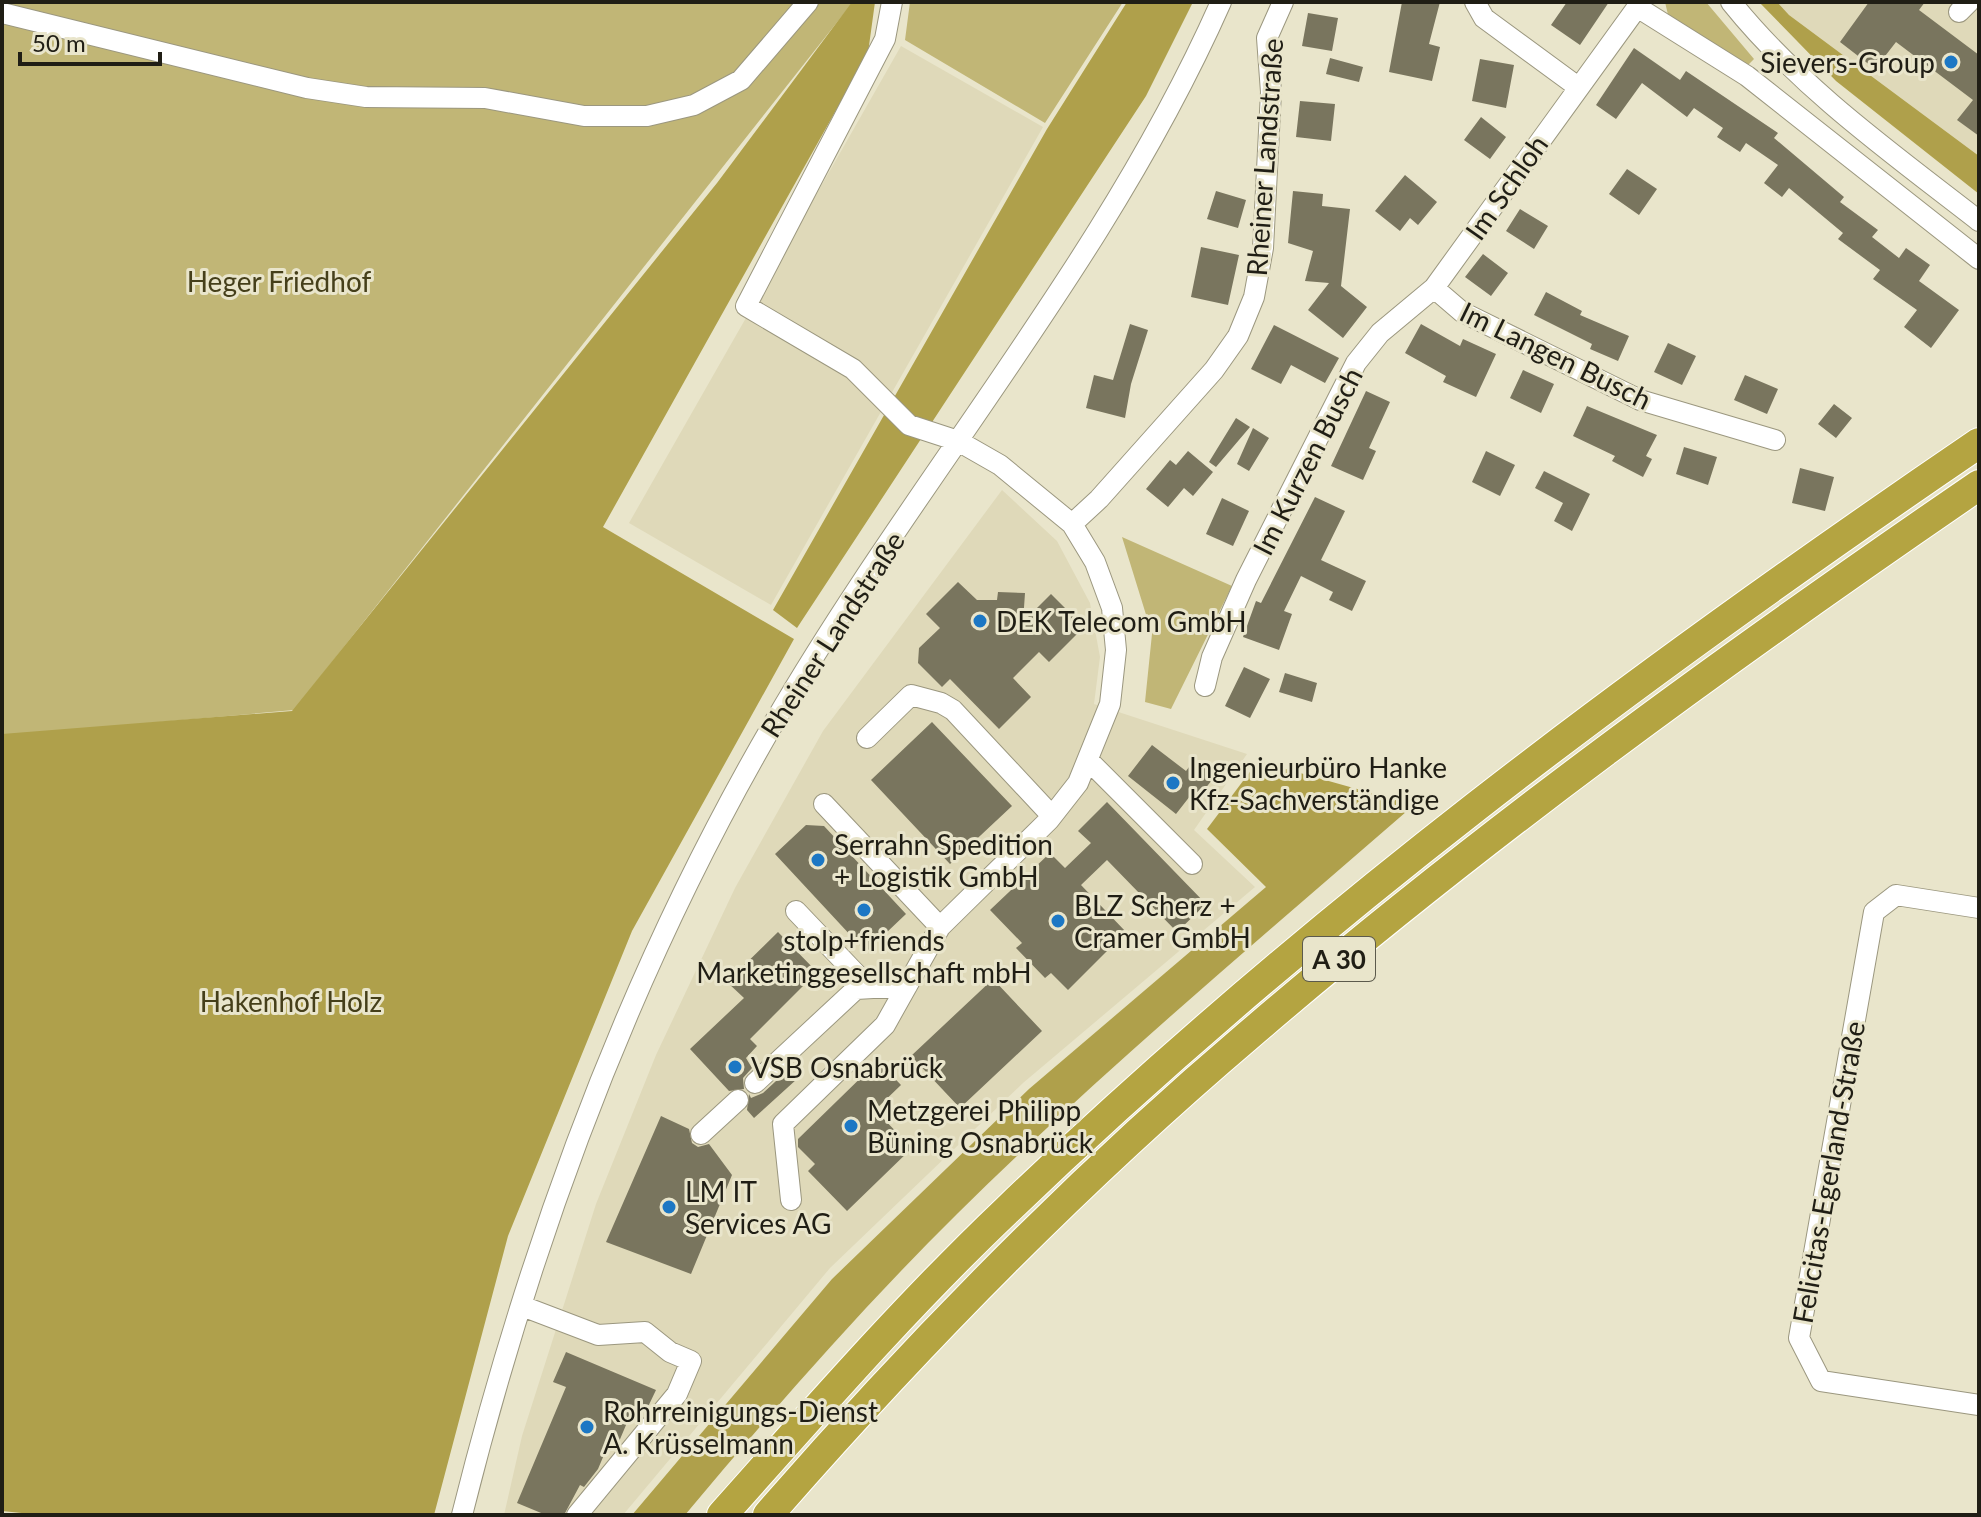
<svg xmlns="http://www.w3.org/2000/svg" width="1981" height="1517" viewBox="0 0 1981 1517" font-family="Lato,sans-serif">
<rect width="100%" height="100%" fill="#e9e5cb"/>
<!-- built -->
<path fill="#dfd9b9" d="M1777 2H1979V156L1789 15Z
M901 46 1043 127 771 605 629 523Z
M1002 490 1057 541 1090 603 1100 657 1094 704 1247 754 1194 830 1255 887 1023 1083 830 1268 623 1515H504L522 1436 596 1204 656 1055 735 888 823 731Z"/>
<!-- green -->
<path fill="#c1b676" d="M2 2H853L294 710 2 736Z
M910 2H1123L1045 123 905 40Z
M1665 2H1706L1754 59 1748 65 1669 19Z
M1122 537 1232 586 1171 709 1145 702 1152 634Z"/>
<!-- forest -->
<path fill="#afa04b" d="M852 2H875L868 53 603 527 794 639 632 931 508 1236 434 1515H41L2 1511V734L292 711 717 183Z
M1127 2H1193L1146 96 797 628 773 610 1047 129Z
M1759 2H1777L1789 15 1979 156V194L1836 81Z
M1258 761 1414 805C1260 939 1103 1070 957 1214 861 1309 772 1411 685 1515H632L832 1279 1029 1089 1266 887 1207 829Z"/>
<!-- building -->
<path fill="#79755e" d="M1402 2H1440L1429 44 1440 47 1432 81 1389 72Z
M1567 2H1609L1580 45 1551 25Z
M1869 2H1925L1919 10 1979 55V136L1957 120 1973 100 1896 42 1875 69 1840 42Z
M1308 13 1338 18 1332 51 1302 46Z
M1634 48 1680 80 1686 71 1778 133 1774 138 1844 197 1840 202 1878 230 1872 237 1899 258 1906 248 1930 265 1919 281 1959 310 1931 348 1904 327 1917 310 1873 279 1880 270 1838 239 1843 233 1789 188 1782 197 1764 183 1778 165 1746 143 1740 152 1717 137 1723 128 1694 108 1687 117 1642 83 1616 119 1596 105Z
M1330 58 1363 67 1359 82 1326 74Z
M1480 59 1514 65 1506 108 1472 101Z
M1300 101 1335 104 1331 141 1296 137Z
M1481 117 1506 137 1490 159 1464 140Z
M1627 169 1657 189 1639 215 1609 194Z
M1405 175 1437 202 1418 225 1410 218 1400 231 1375 211Z
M1216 191 1246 200 1238 228 1207 219Z
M1293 191 1323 194 1322 206 1350 209 1341 286 1367 307 1343 338 1308 310 1329 283 1305 281 1313 251 1288 243Z
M1520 209 1548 226 1534 249 1506 231Z
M1201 247 1239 255 1228 305 1191 297Z
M1483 254 1508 273 1491 296 1465 277Z
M1546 292 1582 311 1580 315 1629 336 1618 361 1590 349 1592 344 1534 315Z
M1130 324 1148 330 1131 384 1125 418 1086 408 1094 375 1113 380Z
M1421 324 1460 346 1463 339 1496 354 1476 397 1443 382 1446 376 1405 353Z
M1274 325 1339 358 1325 383 1291 365 1281 384 1251 369Z
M1668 343 1696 356 1682 385 1654 372Z
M1523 370 1554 384 1541 413 1510 398Z
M1745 375 1778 389 1767 414 1734 400Z
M1366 391 1390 402 1369 448 1376 451 1363 480 1331 466Z
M1834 404 1852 418 1836 438 1818 424Z
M1587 406 1657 435 1646 456 1652 459 1643 477 1612 461 1615 456 1573 436Z
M1236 418 1250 427 1216 467 1209 462Z
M1253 428 1269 438 1249 471 1237 464Z
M1684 447 1717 457 1708 485 1676 474Z
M1188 451 1213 472 1193 496 1184 488 1168 507 1146 489 1170 460 1176 465Z
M1486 451 1515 465 1500 496 1472 482Z
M1800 468 1834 477 1825 511 1792 503Z
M1544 471 1590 494 1572 531 1554 521 1563 503 1535 488Z
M1315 497 1345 511 1321 560 1366 581 1352 611 1329 600 1333 592 1301 576 1284 611 1292 614 1279 650 1243 637 1256 601 1261 603Z
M1222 498 1249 511 1233 546 1206 534Z
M958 582 977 600H997L998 592 1025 593 1023 622 1051 594 1084 627 1049 662 1039 652 1013 678 1031 697 999 729 950 679 942 687 918 663 919 648 940 628 926 614Z
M1244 667 1270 679 1250 718 1225 706Z
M1285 673 1317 683 1312 702 1279 692Z
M932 722 1012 806 950 864 871 780Z
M1152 745 1186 771 1195 759 1216 775 1200 795 1194 791 1176 814 1128 776Z
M1107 802 1206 904 1177 932 1107 860 1081 885 1126 932 1068 990 1051 973 1045 978 1016 948 1022 943 990 910 1050 853 1065 868 1091 843 1078 831Z
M806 825 824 826 906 914 866 952 775 854Z
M778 932 817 972 750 1039 757 1046 746 1058 752 1068 743 1078 744 1089 729 1091 690 1049 744 998 727 982Z
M993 979 1042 1031 960 1108 911 1056Z
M878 1061 901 1085 875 1110 912 1148 847 1211 808 1171 815 1164 798 1147V1139Z
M788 1070 797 1079 754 1118 747 1110 749 1094 751 1098 763 1093Z
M661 1116 689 1129 692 1143 698 1147 709 1144 732 1175 691 1274 606 1242Z
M566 1352 656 1390 646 1411 634 1406 618 1444 609 1443 598 1469 584 1487 580 1485 564 1515H546L517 1503 566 1387 553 1382Z"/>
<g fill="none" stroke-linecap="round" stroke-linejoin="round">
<!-- minor casing -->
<g stroke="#9b977f" stroke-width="22">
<path id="minor" d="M1475 2 1484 18 1578 87
M1731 2C1800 88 1893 154 1979 221
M1637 7 1747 76 1979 259
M1959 12 1969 2
M2 13 307 88 366 97 485 98 584 116H647L694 105 741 80 808 2
M1434 288 1462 312 1640 400 1775 440
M1072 524 1099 499 1214 370 1238 336 1254 297 1263 248 1271 92 1267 38 1283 2
M1205 686 1212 657 1246 580 1356 363 1380 333 1434 288 1641 2
M867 738 911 695 941 703 953 710 1052 816
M1089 761 1192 864
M824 804 940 927
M1979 908 1896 895 1874 912 1799 1338 1821 1381 1979 1405
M796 911 859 977 884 982
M755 1083 856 989 907 986
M701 1134 738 1100
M791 1200 783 1124 885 1025 940 927 1049 820 1078 783 1110 704 1116 650 1112 608 1095 562 1072 524 1000 465 958 441 909 425 853 369 746 306 885 39 892 2
M522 1306 598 1335 645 1332 670 1352 691 1361 677 1394 577 1515
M462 1515C531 1239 631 967 775 721 917 477 1106 262 1221 2"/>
</g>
<!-- highway casing -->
<g stroke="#fff" stroke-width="32">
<path id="highway" d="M722 1515C814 1412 906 1306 1006 1211 1307 922 1635 677 1979 443
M768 1515C917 1344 1077 1181 1250 1034 1481 836 1728 657 1979 485"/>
</g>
<!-- minor -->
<use href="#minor" stroke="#fff" stroke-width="20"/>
<!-- highway -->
<use href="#highway" stroke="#b4a441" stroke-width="30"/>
</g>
<!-- markers -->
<g fill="#1c77c4" stroke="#e9e5cb" stroke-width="3">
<circle cx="1951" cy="62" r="8"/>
<circle cx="980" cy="621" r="8"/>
<circle cx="1173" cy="783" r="8"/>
<circle cx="818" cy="860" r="8"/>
<circle cx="864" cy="910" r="8"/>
<circle cx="1058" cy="921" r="8"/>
<circle cx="735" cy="1067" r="8"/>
<circle cx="851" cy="1126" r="8"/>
<circle cx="669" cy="1207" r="8"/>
<circle cx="587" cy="1427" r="8"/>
</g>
<g text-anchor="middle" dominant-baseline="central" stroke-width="6" stroke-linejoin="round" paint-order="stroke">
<!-- shield labels -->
<rect fill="#e9e5cb" stroke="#5c5a4c" stroke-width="2" x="1303" y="937" width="72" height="44" rx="6"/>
<g font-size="26" font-weight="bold" fill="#201e15">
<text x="1339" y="959">A 30</text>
</g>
<!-- poi labels -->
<g font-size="28" fill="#201e15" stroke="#e9e5cb" text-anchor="start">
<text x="1935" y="62" text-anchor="end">Sievers-Group</text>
<text x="996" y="621">DEK Telecom GmbH</text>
<text x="1189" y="767">Ingenieurbüro Hanke<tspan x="1189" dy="32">Kfz-Sachverständige</tspan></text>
<text x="834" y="844">Serrahn Spedition<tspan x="834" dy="32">+ Logistik GmbH</tspan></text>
<text x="1074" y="905">BLZ Scherz +<tspan x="1074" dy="32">Cramer GmbH</tspan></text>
<text x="864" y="940" text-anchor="middle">stolp+friends<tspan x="864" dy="32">Marketinggesellschaft mbH</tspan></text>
<text x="751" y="1067">VSB Osnabrück</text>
<text x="867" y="1110">Metzgerei Philipp<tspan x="867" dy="32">Büning Osnabrück</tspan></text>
<text x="685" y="1191">LM IT<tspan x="685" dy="32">Services AG</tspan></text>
<text x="603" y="1411">Rohrreinigungs-Dienst<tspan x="603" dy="32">A. Krüsselmann</tspan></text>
</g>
<!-- street labels -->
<g font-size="28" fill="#201e15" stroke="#e9e5cb">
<text transform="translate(1264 157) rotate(-86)">Rheiner Landstraße</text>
<text transform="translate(1506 187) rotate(-55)">Im Schloh</text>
<text transform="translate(1556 355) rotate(26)">Im Langen Busch</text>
<text transform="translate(1307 461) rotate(-63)">Im Kurzen Busch</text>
<text transform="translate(832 634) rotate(-57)">Rheiner Landstraße</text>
<text transform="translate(1828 1172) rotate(-80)">Felicitas-Egerland-Straße</text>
</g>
<!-- park labels -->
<g font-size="28" fill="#453f1a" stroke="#e9e5cb">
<text x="279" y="281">Heger Friedhof</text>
<text x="291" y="1001">Hakenhof Holz</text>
</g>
</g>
<!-- border -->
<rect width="1981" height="1517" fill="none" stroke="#201e15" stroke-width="8"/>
<!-- scale -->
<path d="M20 52v12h140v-12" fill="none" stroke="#201e15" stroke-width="4"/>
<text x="32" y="52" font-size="24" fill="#201e15" stroke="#e9e5cb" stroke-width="6" paint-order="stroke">50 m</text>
</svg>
